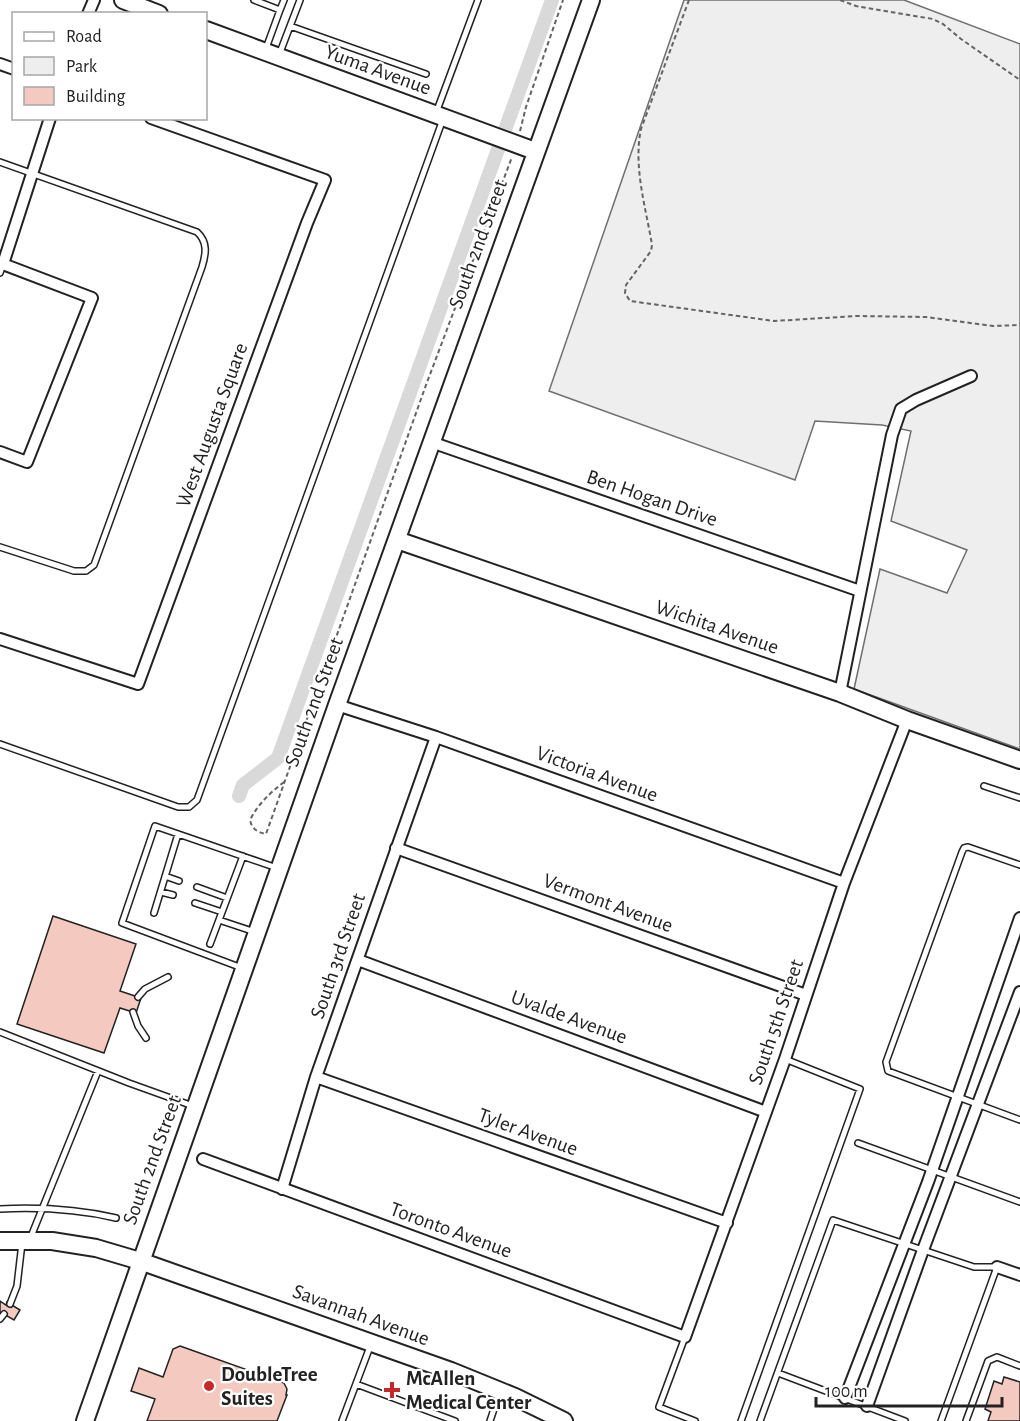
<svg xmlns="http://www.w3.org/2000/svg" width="1020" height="1421" viewBox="0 0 1020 1421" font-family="'Alegreya Sans',sans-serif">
<rect width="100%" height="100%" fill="#fff"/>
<!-- green -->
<path fill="#eee" stroke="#6f6f6f" stroke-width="1.5" d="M684 0H904L1020 44V749L854 689 880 569 947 593 967 550 891 521 911 431 882 425 815 421 795 480 549 391Z"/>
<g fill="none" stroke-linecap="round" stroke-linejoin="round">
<!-- canal -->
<path stroke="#d9d9d9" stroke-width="14" d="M239 796 243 785 278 758 552 0"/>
</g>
<!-- building -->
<path fill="#f3c9c0" stroke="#222" stroke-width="1.5" d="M53 916 136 944 120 991 141 998 136 1013 120 1008 104 1053 17 1024Z
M0 1301 6 1305 7 1302 20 1310 14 1320 2 1313 0 1317Z
M180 1346 284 1383 287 1389 286 1395H287L277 1421H147L155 1399 131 1391 139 1368 163 1377 173 1349Z
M1004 1377 1020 1382V1421H988L991 1412 985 1409 994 1381 1002 1384Z"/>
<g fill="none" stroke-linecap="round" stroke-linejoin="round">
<!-- lane casing -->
<g stroke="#222" stroke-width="8">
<path id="lane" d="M254 0 280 10 284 0
M290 26 426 74
M265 51 280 10
M279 55 300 0
M436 113 478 0
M0 162 197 232C208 242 206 254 202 267L94 565 86 571H74L0 547
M0 273 3 264
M0 744 178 807H189L197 800 443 119
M984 786 1020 798
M243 856 219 920 255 932
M1020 865 968 847 964 848 962 852 886 1062 888 1071 1020 1120
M165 876 179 881
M197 887 227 898
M161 892 173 895
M195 903 222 912
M154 913 178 834
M210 944 219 920
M242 968 122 923 155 826 277 868
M138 997 145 989 168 977
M133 1012 138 1026 146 1038
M0 1032 129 1083 193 1106
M858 1143 1020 1202
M0 1209C40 1207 77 1209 116 1218
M30 1239 98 1071
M10 1304 17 1286 22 1243
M0 1319 4 1314
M685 1337 659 1407 695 1421
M778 1373 905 1421
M356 1384 455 1421
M342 1421 371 1344
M490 1421 499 1394
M741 1421 860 1089 785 1059
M760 1421 833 1220 974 1267H997L941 1421
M966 1421 988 1361 997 1357 1020 1366"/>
</g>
<!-- street casing -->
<g stroke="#222" stroke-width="14">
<path id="street" d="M88 14 94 0
M0 64 14 69
M0 263 92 298 27 462 0 452
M3 264 50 118
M431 442 860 591
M0 639 138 684 307 223 325 180 151 118
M840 693 892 435 901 409 916 400 971 376
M337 705 436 737 844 883
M396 848 806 995
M358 960 766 1112
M316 1077 727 1223
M203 1159 685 1337 785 1059 844 883 907 720
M282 1189 316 1077 436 737
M997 1267 1020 1275
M845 1398 928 1182 1020 918
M867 1406 923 1250 1020 992"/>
</g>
<!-- secondary casing -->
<g stroke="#222" stroke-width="20">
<path id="secondary" d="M123 0 159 14
M206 30 535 151
M397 540 840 693 907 720 1020 760
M0 1241H52L96 1248 140 1261 451 1371 515 1397 564 1421
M85 1421 337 705 591 0"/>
</g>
<!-- path -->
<path stroke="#646464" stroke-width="2" stroke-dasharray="4.5 3" stroke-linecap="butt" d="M689 0 641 129C633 167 646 208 652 245L651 251 626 285 625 293 630 301 774 321 857 316 926 317 993 326 1020 325
M840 0 856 6 933 19 943 24 961 39 1020 80
M520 131 526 107 563 0
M284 782C270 793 258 804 250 820 252 829 257 832 266 834L426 385 512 157"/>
<!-- lane -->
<use href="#lane" stroke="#fff" stroke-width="5"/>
<!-- street -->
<use href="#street" stroke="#fff" stroke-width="10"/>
<!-- secondary -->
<use href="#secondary" stroke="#fff" stroke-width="16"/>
</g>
<!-- markers -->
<g fill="#c62828" stroke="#fff" stroke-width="2">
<circle cx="209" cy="1386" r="6"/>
<path d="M389 1381h6v6h6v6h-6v6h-6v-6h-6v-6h6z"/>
</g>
<g text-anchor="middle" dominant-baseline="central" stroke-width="4.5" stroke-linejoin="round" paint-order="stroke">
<!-- street labels -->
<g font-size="21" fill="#222" stroke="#fff">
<text transform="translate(378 70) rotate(20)">Yuma Avenue</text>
<text transform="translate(478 244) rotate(-70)">South 2nd Street</text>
<text transform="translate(212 425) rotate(-70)">West Augusta Square</text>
<text transform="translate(652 498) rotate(19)">Ben Hogan Drive</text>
<text transform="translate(717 627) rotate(19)">Wichita Avenue</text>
<text transform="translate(314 702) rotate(-70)">South 2nd Street</text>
<text transform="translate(597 774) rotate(20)">Victoria Avenue</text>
<text transform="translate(608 903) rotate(20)">Vermont Avenue</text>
<text transform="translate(338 956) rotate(-71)">South 3rd Street</text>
<text transform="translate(569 1017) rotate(20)">Uvalde Avenue</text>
<text transform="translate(776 1022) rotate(-71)">South 5th Street</text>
<text transform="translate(528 1132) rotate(20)">Tyler Avenue</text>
<text transform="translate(152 1160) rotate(-70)">South 2nd Street</text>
<text transform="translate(451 1230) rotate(20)">Toronto Avenue</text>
<text transform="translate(361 1315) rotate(20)">Savannah Avenue</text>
</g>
<!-- poi labels -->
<g font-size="21" font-weight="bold" fill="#222" stroke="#fff" text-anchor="start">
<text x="221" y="1374">DoubleTree<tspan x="221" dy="24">Suites</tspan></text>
<text x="406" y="1378">McAllen<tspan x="406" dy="24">Medical Center</tspan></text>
</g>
</g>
<!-- legend -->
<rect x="12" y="12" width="195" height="108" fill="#ffffff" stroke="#a7a7a7" stroke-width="1.5"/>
<rect x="24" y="32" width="30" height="9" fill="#ffffff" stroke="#a7a7a7" stroke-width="1.5"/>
<text x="66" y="42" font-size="18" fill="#222222">Road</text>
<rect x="24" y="57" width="30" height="18" fill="#eeeeee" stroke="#a7a7a7" stroke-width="1.5"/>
<text x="66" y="72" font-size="18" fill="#222222">Park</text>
<rect x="24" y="87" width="30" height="18" fill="#f3c9c0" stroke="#a7a7a7" stroke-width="1.5"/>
<text x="66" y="102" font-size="18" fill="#222222">Building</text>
<!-- scale -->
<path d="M816 1397v9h186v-9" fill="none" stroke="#222222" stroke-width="3"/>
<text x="825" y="1397" font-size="18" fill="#222222" stroke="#ffffff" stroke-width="4.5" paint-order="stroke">100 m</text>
</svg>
